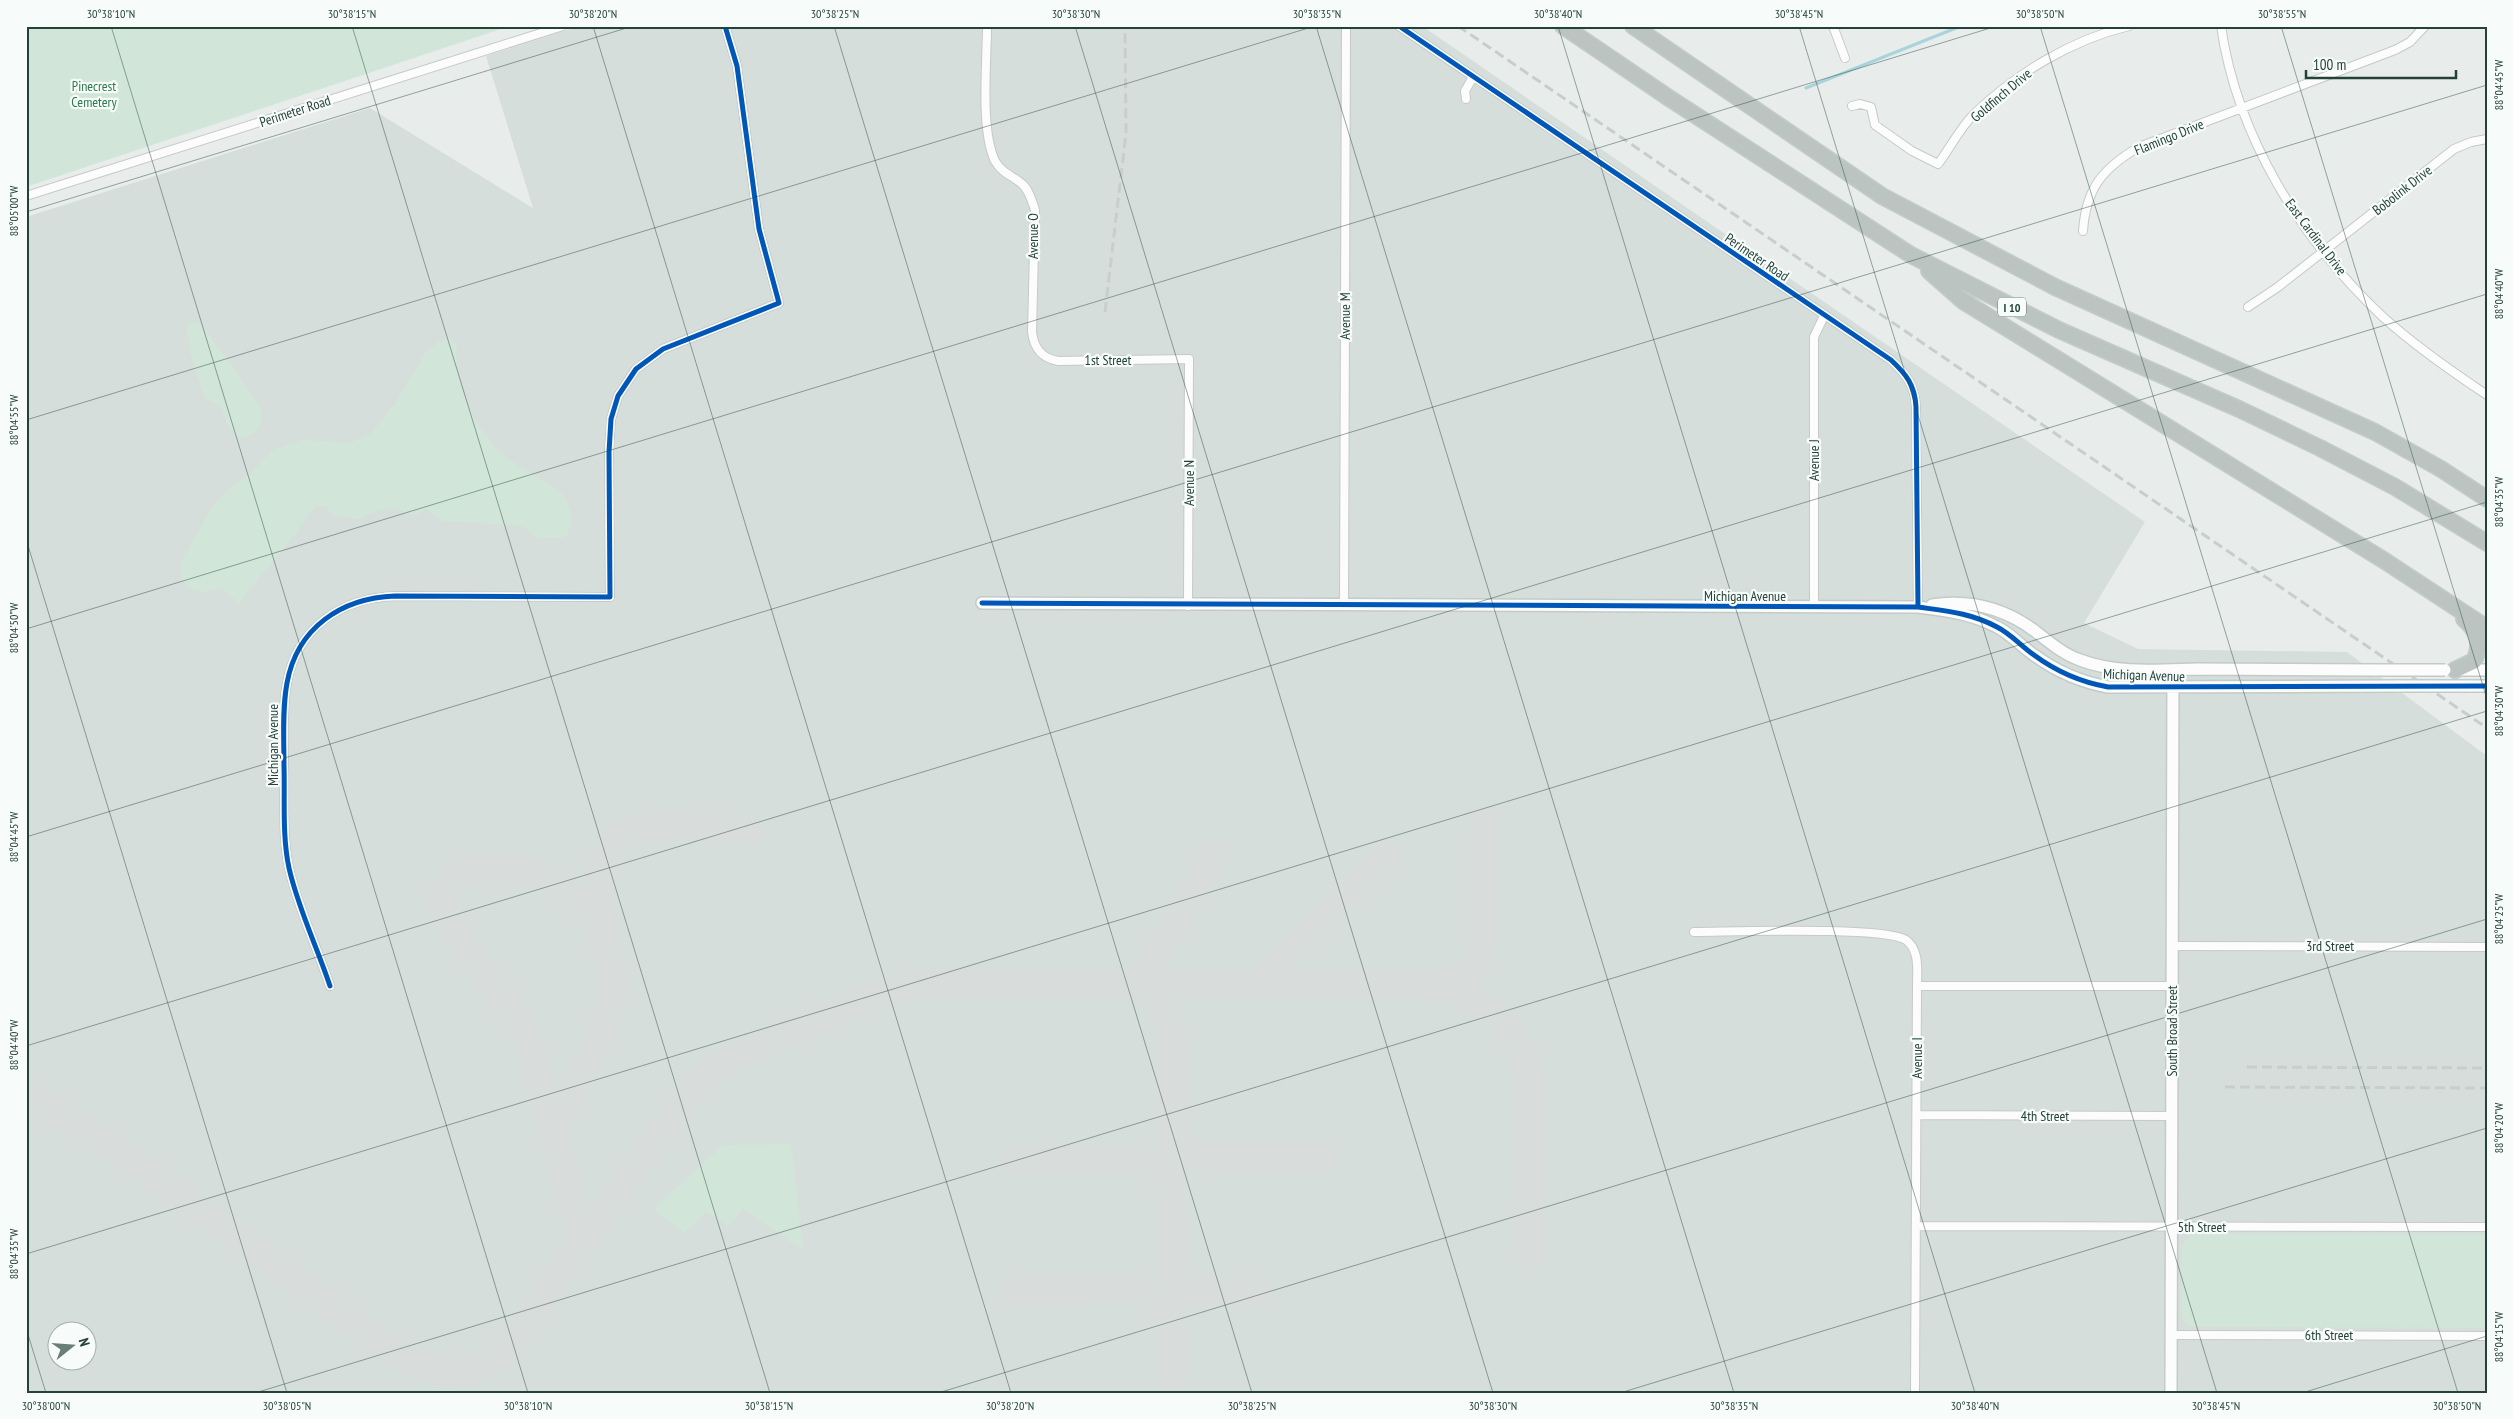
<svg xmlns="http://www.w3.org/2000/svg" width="2513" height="1419" viewBox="0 0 2513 1419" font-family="'PT Sans Narrow',sans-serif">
<rect width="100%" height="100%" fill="#e8edeb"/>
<!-- built -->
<path fill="#d6dedb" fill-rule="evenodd" d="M580 26H1422L2145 522 2084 623 2138 649 2347 652 2487 756V1393H26V217L370 108 533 208 486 56ZM58 1332H88V1362H58Z"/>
<!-- green -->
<path fill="#d1e6d8" d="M26 26H510L26 187Z
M194 321 202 325 260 406C265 424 258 435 239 438L228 426 222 407 205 398 192 359 186 327Z
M451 339 457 346C452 384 476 430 504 456 517 467 556 485 564 497 572 509 574 526 565 537L538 538 524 527 515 525 442 521 427 509 413 516 397 508 382 509 356 519 332 515 327 507 317 506 309 513 296 533 238 604 230 594 220 588 203 592 187 587 181 576V562L213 506 234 485 249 475 273 450 302 440 349 443 370 435 395 404 426 352 439 342Z
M791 1144 803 1250 743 1208 728 1226 709 1213H704L685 1232 657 1212 656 1207 723 1145Z
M2195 1234H2487V1328L2189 1326 2184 1322 2181 1314 2182 1246 2188 1238Z"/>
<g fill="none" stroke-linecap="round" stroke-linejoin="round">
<!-- stream -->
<path stroke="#a9d4db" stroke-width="3" d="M1806 88 1961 26"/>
<!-- taxiway -->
<path stroke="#d8dddc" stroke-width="28" d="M603 939C603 914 598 883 605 859 608 848 616 837 626 832 649 821 722 830 751 831
M1131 984C1155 993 1167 1005 1171 1031V1393
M1139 984 1217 852
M1258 984 1387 854
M1430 984C1488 980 1485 939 1485 893 1485 869 1485 844 1485 819
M26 1094 126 1156 404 1359C433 1375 476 1378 500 1354L682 1104 698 1083 723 1062 865 998 887 990 927 984 1426 985C1478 991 1522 1026 1530 1080 1534 1103 1531 1127 1531 1149 1531 1184 1531 1218 1531 1253
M1171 1123C1175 1143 1186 1153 1206 1157H1323
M554 1138C555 1120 563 1107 571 1092 601 1033 632 992 596 926 581 898 556 880 526 872 507 867 472 864 456 876 440 889 439 908 449 924L526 1030 578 1228 579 1240 575 1252
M1017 1160H1131C1151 1165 1161 1176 1170 1194
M1170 1260C1186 1301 1218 1292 1254 1292
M1016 1291 1133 1289C1152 1294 1162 1307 1170 1324"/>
<!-- street casing -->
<g stroke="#c5cac8" stroke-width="10">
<path id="street" d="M987 26C987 63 980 129 995 161 1002 173 1011 175 1021 183 1029 189 1032 201 1035 210L1032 332C1034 348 1041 358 1058 361L1189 359 1188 606
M1399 26 1891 360C1906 374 1915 385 1916 407L1918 607
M1833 26 1845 58
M2221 26C2237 137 2302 241 2383 317 2415 346 2451 371 2487 395
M1466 99 1465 91 1473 77
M1852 106 1860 104 1871 107 1875 125 1912 151 1938 164C1950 148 1960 128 1974 114 2017 73 2071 40 2129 26
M26 196 563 26
M2083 231C2086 188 2103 168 2139 147L2395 50 2410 42 2425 26
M2248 307 2278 287 2454 149 2471 142 2487 139
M1344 606 1346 26
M1814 607V337L1824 316
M1694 932C1729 932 1884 926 1906 940 1920 950 1917 971 1917 986L1915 1393
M2173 946 2487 947
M330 986C317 947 298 908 289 868 282 835 285 800 284 766 284 739 282 710 287 683 297 628 341 598 395 596L610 597 609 452 611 419 618 396 636 369 663 349 779 303 759 229 737 66 725 26
M1917 986H2172
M1917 1115 2172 1116
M1916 1226 2487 1227
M2172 1335 2487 1336"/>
</g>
<!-- secondary casing -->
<g stroke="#c3cbc8" stroke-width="14">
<path id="secondary" d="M982 603 1918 607C1946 611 1971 613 1997 627 2011 634 2021 646 2034 655 2057 672 2080 682 2108 687L2399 686
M1932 605C1971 599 2004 608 2035 631 2049 642 2063 654 2080 660 2116 674 2159 670 2197 669 2256 669 2316 670 2375 670
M2459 670H2487
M2469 686H2487
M2171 1393 2173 670"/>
</g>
<!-- highway casing -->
<g stroke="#c3ccc9" stroke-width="18">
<path id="highway" d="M1563 26 1669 98 1911 255 2059 330 2239 409 2320 448 2395 487 2487 543
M1633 26 1882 196 2055 287 2375 432 2441 469 2487 499
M1929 271 1963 301 2385 561 2487 628
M2455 670 2474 661C2482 644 2478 631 2464 619"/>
</g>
<!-- street -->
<use href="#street" stroke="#fcfcfc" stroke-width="8"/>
<!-- secondary -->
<use href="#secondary" stroke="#fcfcfc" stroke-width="11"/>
<!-- highway -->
<use href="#highway" stroke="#bcc4c2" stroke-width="15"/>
<!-- rail -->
<path stroke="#c9cdcc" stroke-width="3" stroke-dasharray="10 5" stroke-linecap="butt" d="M1458 26 2487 728
M1105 312 1126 133 1125 26
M2247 1067 2487 1068
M2225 1087 2487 1088"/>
<!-- secondary-bridge casing -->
<g stroke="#c3cbc8" stroke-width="14" stroke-linecap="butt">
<path id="secondary-bridge" d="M2375 670H2445
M2399 686H2469"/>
</g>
<!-- secondary-bridge -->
<use href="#secondary-bridge" stroke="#fcfcfc" stroke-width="11"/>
<!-- cycleway casing -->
<g stroke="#f7fbf9" stroke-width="8">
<path id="cycleway" d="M1399 26 1891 360C1906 374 1915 385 1916 407L1918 607
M982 603 1918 607C1946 611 1971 613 1997 627 2011 634 2021 646 2034 655 2057 672 2080 682 2108 687L2487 686
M330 986C317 947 298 908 289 868 282 835 285 800 284 766 284 739 282 710 287 683 297 628 341 598 395 596L610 597 609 452 611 419 618 396 636 369 663 349 779 303 759 229 737 66 725 26"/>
</g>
<!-- cycleway -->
<use href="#cycleway" stroke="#0057b8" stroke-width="5"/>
</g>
<!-- ticks -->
<path fill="none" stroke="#24423a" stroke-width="1" stroke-opacity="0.45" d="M111 26 528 1393M352 26 770 1393M593 26 1011 1393M834 26 1252 1393M1075 26 1493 1393M1316 26 1734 1393M1558 26 1975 1393M1799 26 2217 1393M2040 26 2458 1393M2281 26 2487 699M26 212 633 26M26 420 1315 26M26 539 287 1393M26 629 1997 26M26 837 2487 85M26 1046 2487 294M26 1254 2487 502M26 1328 46 1393M255 1393 2487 711M938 1393 2487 919M1620 1393 2487 1128M2302 1393 2487 1336"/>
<g text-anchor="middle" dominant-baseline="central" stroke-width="4.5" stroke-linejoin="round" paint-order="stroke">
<!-- shield labels -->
<rect fill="#f7fbf9" stroke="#637a73" stroke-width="1" x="1998" y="297.5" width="28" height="19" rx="4"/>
<g font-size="12" font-weight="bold" fill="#24423a">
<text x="2012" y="307">I 10</text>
</g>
<!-- park labels -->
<g font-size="14" fill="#2d7a4b" stroke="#f7fbf9">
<text x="94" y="86">Pinecrest<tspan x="94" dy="16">Cemetery</tspan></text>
</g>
<!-- street labels -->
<g font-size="14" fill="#24423a" stroke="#f7fbf9">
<text transform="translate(2001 95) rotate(-40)">Goldfinch Drive</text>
<text transform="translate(295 111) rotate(-18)">Perimeter Road</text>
<text transform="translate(2169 137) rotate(-22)">Flamingo Drive</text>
<text transform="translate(2402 190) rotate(-38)">Bobolink Drive</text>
<text transform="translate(1033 236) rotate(-90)">Avenue O</text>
<text transform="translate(2316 237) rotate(53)">East Cardinal Drive</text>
<text transform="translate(1757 257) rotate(34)">Perimeter Road</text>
<text transform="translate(1345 316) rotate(-90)">Avenue M</text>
<text x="1108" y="360">1st Street</text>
<text transform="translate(1814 460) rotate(-90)">Avenue J</text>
<text transform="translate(1189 483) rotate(-90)">Avenue N</text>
<text x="1745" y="596">Michigan Avenue</text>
<text transform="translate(2144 675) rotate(2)">Michigan Avenue</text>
<text transform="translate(273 745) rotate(-90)">Michigan Avenue</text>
<text x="2330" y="946">3rd Street</text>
<text transform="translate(2172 1031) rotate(-90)">South Broad Street</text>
<text transform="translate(1917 1058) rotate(-90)">Avenue I</text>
<text x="2045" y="1116">4th Street</text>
<text x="2202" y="1227">5th Street</text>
<text x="2329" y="1335">6th Street</text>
</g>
</g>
<!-- border -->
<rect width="2513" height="1419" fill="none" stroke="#f7fbf9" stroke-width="55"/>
<!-- north arrow -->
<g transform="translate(72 1346) rotate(73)"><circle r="24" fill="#f7fbf9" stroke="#a3b1ad"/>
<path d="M0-4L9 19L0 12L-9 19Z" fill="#697e78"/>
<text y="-8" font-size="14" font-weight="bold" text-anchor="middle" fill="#24423a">N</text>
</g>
<!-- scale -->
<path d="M2306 70v8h150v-8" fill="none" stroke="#24423a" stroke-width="2.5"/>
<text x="2313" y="70" font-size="15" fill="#24423a" stroke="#f7fbf9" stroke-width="4" paint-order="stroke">100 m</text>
<rect x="28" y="28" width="2458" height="1364" fill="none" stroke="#24423a" stroke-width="2"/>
<g font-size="12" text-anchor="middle" fill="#24423a">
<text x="111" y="18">30°38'10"N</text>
<text x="352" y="18">30°38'15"N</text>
<text x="593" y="18">30°38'20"N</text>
<text x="835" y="18">30°38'25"N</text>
<text x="1076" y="18">30°38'30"N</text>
<text x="1317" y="18">30°38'35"N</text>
<text x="1558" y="18">30°38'40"N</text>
<text x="1799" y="18">30°38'45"N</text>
<text x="2040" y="18">30°38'50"N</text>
<text x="2282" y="18">30°38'55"N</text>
<text transform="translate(2499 85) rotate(-90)" y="4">88°04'45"W</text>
<text transform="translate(14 211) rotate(-90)" y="4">88°05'00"W</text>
<text transform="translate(2499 294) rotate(-90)" y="4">88°04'40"W</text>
<text transform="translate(14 420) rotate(-90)" y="4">88°04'55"W</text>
<text transform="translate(2499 502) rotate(-90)" y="4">88°04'35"W</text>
<text transform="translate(14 628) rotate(-90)" y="4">88°04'50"W</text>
<text transform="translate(2499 711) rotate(-90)" y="4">88°04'30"W</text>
<text transform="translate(14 837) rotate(-90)" y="4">88°04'45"W</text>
<text transform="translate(2499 919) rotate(-90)" y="4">88°04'25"W</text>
<text transform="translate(14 1045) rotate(-90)" y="4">88°04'40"W</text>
<text transform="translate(2499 1128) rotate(-90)" y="4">88°04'20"W</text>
<text transform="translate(14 1254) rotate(-90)" y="4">88°04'35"W</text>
<text transform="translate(2499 1337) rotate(-90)" y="4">88°04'15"W</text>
<text x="46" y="1410">30°38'00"N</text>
<text x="287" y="1410">30°38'05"N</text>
<text x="528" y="1410">30°38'10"N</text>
<text x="769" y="1410">30°38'15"N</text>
<text x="1010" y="1410">30°38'20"N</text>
<text x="1252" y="1410">30°38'25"N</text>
<text x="1493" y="1410">30°38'30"N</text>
<text x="1734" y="1410">30°38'35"N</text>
<text x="1975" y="1410">30°38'40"N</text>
<text x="2216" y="1410">30°38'45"N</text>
<text x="2457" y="1410">30°38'50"N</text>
</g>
</svg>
